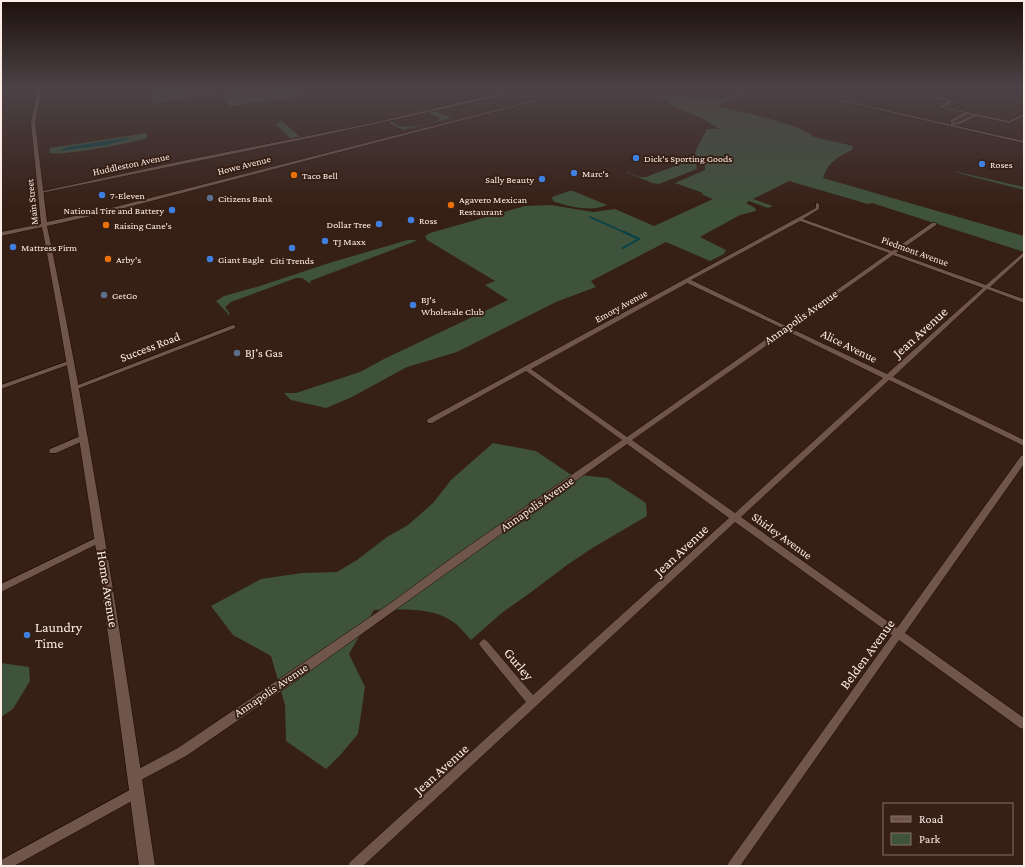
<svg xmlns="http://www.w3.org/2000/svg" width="1025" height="867" viewBox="0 0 1025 867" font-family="'Crimson Pro',serif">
<rect width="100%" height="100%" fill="#361f15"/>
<!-- green -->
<path fill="#3f523b" d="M149 88H183L180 91 188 94 211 91 213 92 211 94 226 93 236 89 241 90 243 94 247 95 258 92 276 91 274 88H328L297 92 301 96 290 99 248 103 229 107 221 94 154 103Z
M625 88H630L661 96 702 98H723L740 94 754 88H762L716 106C737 111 801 124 814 137L853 146 852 150C838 157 828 162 823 178L1024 236V252L872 203 868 204 789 181 753 199 773 206 768 208 749 201 746 203 755 208 756 211 740 215 700 237 726 250 724 254 710 261 666 242 591 281 596 287 556 302 457 352 407 367 350 398 326 408 291 400 284 393H296L360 372 384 359 508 300 485 285 495 281 427 240 425 236 430 233 525 206 551 205 593 212 615 209 654 226 713 199 701 194 703 193 675 183 705 170V167L695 155V152L707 129H719L704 119 677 108 666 100Z
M432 111 437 112 451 118 404 130 389 123 390 122 393 121C399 133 428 123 440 120L438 119 440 118 428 113H425Z
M280 121H282L299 136H303L286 139 290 138 278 126H274Z
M147 133V138C135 143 61 156 50 153V148Z
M685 160H691L696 163 697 169 659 184 652 183 626 172H630L629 173 640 177H646L688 161Z
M954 171 1024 187V190L962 174Z
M569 191H573L607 205C592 212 568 207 553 201L552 197Z
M408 240H415L420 243 416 241 310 281 311 284 302 278H296L231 302 225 307 230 314 229 315 216 301 224 296 260 286 329 263Z
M493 443 536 451 570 474 608 478 646 503 647 516 594 547 567 565 530 593 503 612 471 640C466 635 462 629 456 624 433 606 401 610 374 610L349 654 365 687 358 734 342 753 326 769 286 741 285 705 271 656 233 635 211 606 261 579 302 573 337 572 357 560 387 537 408 525 433 503 451 480Z
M1 663 29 667 30 681 13 709 1 717Z"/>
<!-- water -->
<path fill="#06434a" d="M126 138 129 139 106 145 62 151 61 150 68 147Z"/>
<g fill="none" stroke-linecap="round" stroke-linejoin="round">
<!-- stream-far1 -->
<path stroke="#06434a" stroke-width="1.5" d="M590 217 626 233"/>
<!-- stream -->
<path stroke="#06434a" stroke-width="2" d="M623 248 639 239 624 232"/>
<!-- minor casing -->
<g stroke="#1c0802" stroke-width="1">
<path id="minor" d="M89 88H94L39 95 38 94Z
M227 88H242L228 90Z
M499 88 503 92 499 96C347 132 194 161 41 193L39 192 182 161 373 123 497 94 500 92 498 89Z
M885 88H888L953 100V102L943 107 1009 121 1024 114V116L1009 123 976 116 960 124 953 125 951 124V120L964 113 939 107 949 101ZM968 114 973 115 958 122 954 123V121Z
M816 203 819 204V209L803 219 892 251 932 223H936V225L896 253 986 285 1024 252V256L990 287 1024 299V303L987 289 893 377 1024 440V446L889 380 741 517 897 628 1021 456 1024 455V464L905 633 1024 718V729L1020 728 899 640 740 866H727L729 862 892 635 735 522 363 866H348L350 862 526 702 481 647 479 644 481 641 484 639 487 641 533 695 729 518 627 444 300 678 186 756 139 781 135 783 131 781 129 777 131 773 178 748 388 605 456 555 622 440 526 371 432 423H428L427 421 428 419 814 209 816 208ZM800 221 889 253 786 326 691 280ZM893 255 983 288 887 374 790 328ZM687 283 782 328 627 437 531 369ZM787 331 883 378 735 513 632 440Z
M233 325 235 326V328L77 389 75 390 72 388 73 387Z
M71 360 74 362 73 363 1 389V385Z
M83 435 85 436 87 438 85 440 56 453H50L49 451 50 449Z
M100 536 103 537 104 539 103 541 1 592V584Z
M137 786 141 788 143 792 141 796 14 866H1V860Z"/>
</g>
<!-- tertiary casing -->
<g stroke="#1c0802" stroke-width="1">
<path id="tertiary" d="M38 88H42L35 122 47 222 107 209 582 88H586L109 212 47 226C92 438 123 652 155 866H139C111 652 83 439 42 227L1 236V232L41 224 31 122Z
M784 88H789L1024 141V143Z"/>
</g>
<!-- minor -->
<use href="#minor" fill="#70564a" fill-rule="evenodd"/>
<!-- tertiary -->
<use href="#tertiary" fill="#70564a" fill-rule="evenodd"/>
</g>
<!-- sky -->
<linearGradient id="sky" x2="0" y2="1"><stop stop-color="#1e110c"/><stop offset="0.42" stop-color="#4c4246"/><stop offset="1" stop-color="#4c4246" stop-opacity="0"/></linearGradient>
<rect width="1025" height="209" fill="url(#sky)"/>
<!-- markers -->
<g fill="#3f7fe0" stroke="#361f15" stroke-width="1.5">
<circle cx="636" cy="158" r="4"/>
<circle cx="982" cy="164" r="4"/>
<circle cx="574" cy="173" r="4"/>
<circle cx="542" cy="179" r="4"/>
<circle cx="102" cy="195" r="4"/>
<circle cx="172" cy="210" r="4"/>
<circle cx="411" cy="220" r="4"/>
<circle cx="379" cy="224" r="4"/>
<circle cx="325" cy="241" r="4"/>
<circle cx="13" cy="247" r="4"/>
<circle cx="292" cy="248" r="4"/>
<circle cx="210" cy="259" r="4"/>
<circle cx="413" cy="305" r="4"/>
<circle cx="27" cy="635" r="4"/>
</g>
<g fill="#e8710a" stroke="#361f15" stroke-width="1.5">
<circle cx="294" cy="175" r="4"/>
<circle cx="451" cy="205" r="4"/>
<circle cx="106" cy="225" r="4"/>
<circle cx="108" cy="259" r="4"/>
</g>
<g fill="#5c6f8a" stroke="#361f15" stroke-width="1.5">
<circle cx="210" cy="198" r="4"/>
<circle cx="104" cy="295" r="4"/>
<circle cx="237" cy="353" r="4"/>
</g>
<g text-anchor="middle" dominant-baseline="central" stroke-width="4" stroke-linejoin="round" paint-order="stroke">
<!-- far-poi labels -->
<g font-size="10" fill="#fdede6" stroke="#361f15" text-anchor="start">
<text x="644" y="158">Dick's Sporting Goods</text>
<text x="990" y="164">Roses</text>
<text x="582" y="173">Marc's</text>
<text x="302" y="175">Taco Bell</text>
<text x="534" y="179" text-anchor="end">Sally Beauty</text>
<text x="110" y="195">7-Eleven</text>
<text x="218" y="198">Citizens Bank</text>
<text x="459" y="199">Agavero Mexican<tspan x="459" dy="12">Restaurant</tspan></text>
<text x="164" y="210" text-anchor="end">National Tire and Battery</text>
<text x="419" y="220">Ross</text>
<text x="371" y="224" text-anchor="end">Dollar Tree</text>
<text x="114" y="225">Raising Cane's</text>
<text x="333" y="241">TJ Maxx</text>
<text x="21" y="247">Mattress Firm</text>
<text x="116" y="259">Arby's</text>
<text x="218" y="259">Giant Eagle</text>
<text x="292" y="260" text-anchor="middle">Citi Trends</text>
<text x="112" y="295">GetGo</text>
<text x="421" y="299">BJ's<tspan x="421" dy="12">Wholesale Club</tspan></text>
</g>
<!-- far-street labels -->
<g font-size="10" fill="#fdede6" stroke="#361f15">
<text transform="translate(131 164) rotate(-12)">Huddleston Avenue</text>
<text transform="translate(244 165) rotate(-14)">Howe Avenue</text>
<text transform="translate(32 202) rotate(-96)">Main Street</text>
<text transform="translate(915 251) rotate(20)">Piedmont Avenue</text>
<text transform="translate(621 306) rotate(-29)">Emory Avenue</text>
</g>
<!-- street labels -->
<g font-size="12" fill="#fdede6" stroke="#361f15">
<text transform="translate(801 317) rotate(-35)">Annapolis Avenue</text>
<text transform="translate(849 346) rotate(26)">Alice Avenue</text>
<text transform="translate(150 347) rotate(-21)">Success Road</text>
<text transform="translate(537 504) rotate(-35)">Annapolis Avenue</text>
<text transform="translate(782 536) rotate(36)">Shirley Avenue</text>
<text transform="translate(271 690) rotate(-34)">Annapolis Avenue</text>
</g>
<!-- poi labels -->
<g font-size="12" fill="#fdede6" stroke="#361f15" text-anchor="start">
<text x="245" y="353">BJ’s Gas</text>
</g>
<!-- near-street labels -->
<g font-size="14" fill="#fdede6" stroke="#361f15">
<text transform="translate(920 332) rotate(-42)">Jean Avenue</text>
<text transform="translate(681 550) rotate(-43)">Jean Avenue</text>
<text transform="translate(108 589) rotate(81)">Home Avenue</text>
<text transform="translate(867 654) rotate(-54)">Belden Avenue</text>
<text transform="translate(519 664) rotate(50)">Gurley</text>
<text transform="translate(441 769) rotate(-42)">Jean Avenue</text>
</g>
<!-- near-poi labels -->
<g font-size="14" fill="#fdede6" stroke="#361f15" text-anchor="start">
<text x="35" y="627">Laundry<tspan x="35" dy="16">Time</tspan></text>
</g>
</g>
<!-- border -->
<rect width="1025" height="867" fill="none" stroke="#fdede6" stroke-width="4"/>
<!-- legend -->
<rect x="883" y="803" width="130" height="52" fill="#361f15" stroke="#867169"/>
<rect x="891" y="816" width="20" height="6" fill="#70564a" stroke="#867169"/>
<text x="919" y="823" font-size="12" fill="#fdede6">Road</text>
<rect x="891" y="833" width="20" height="12" fill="#3f523b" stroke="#867169"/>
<text x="919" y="843" font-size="12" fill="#fdede6">Park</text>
</svg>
